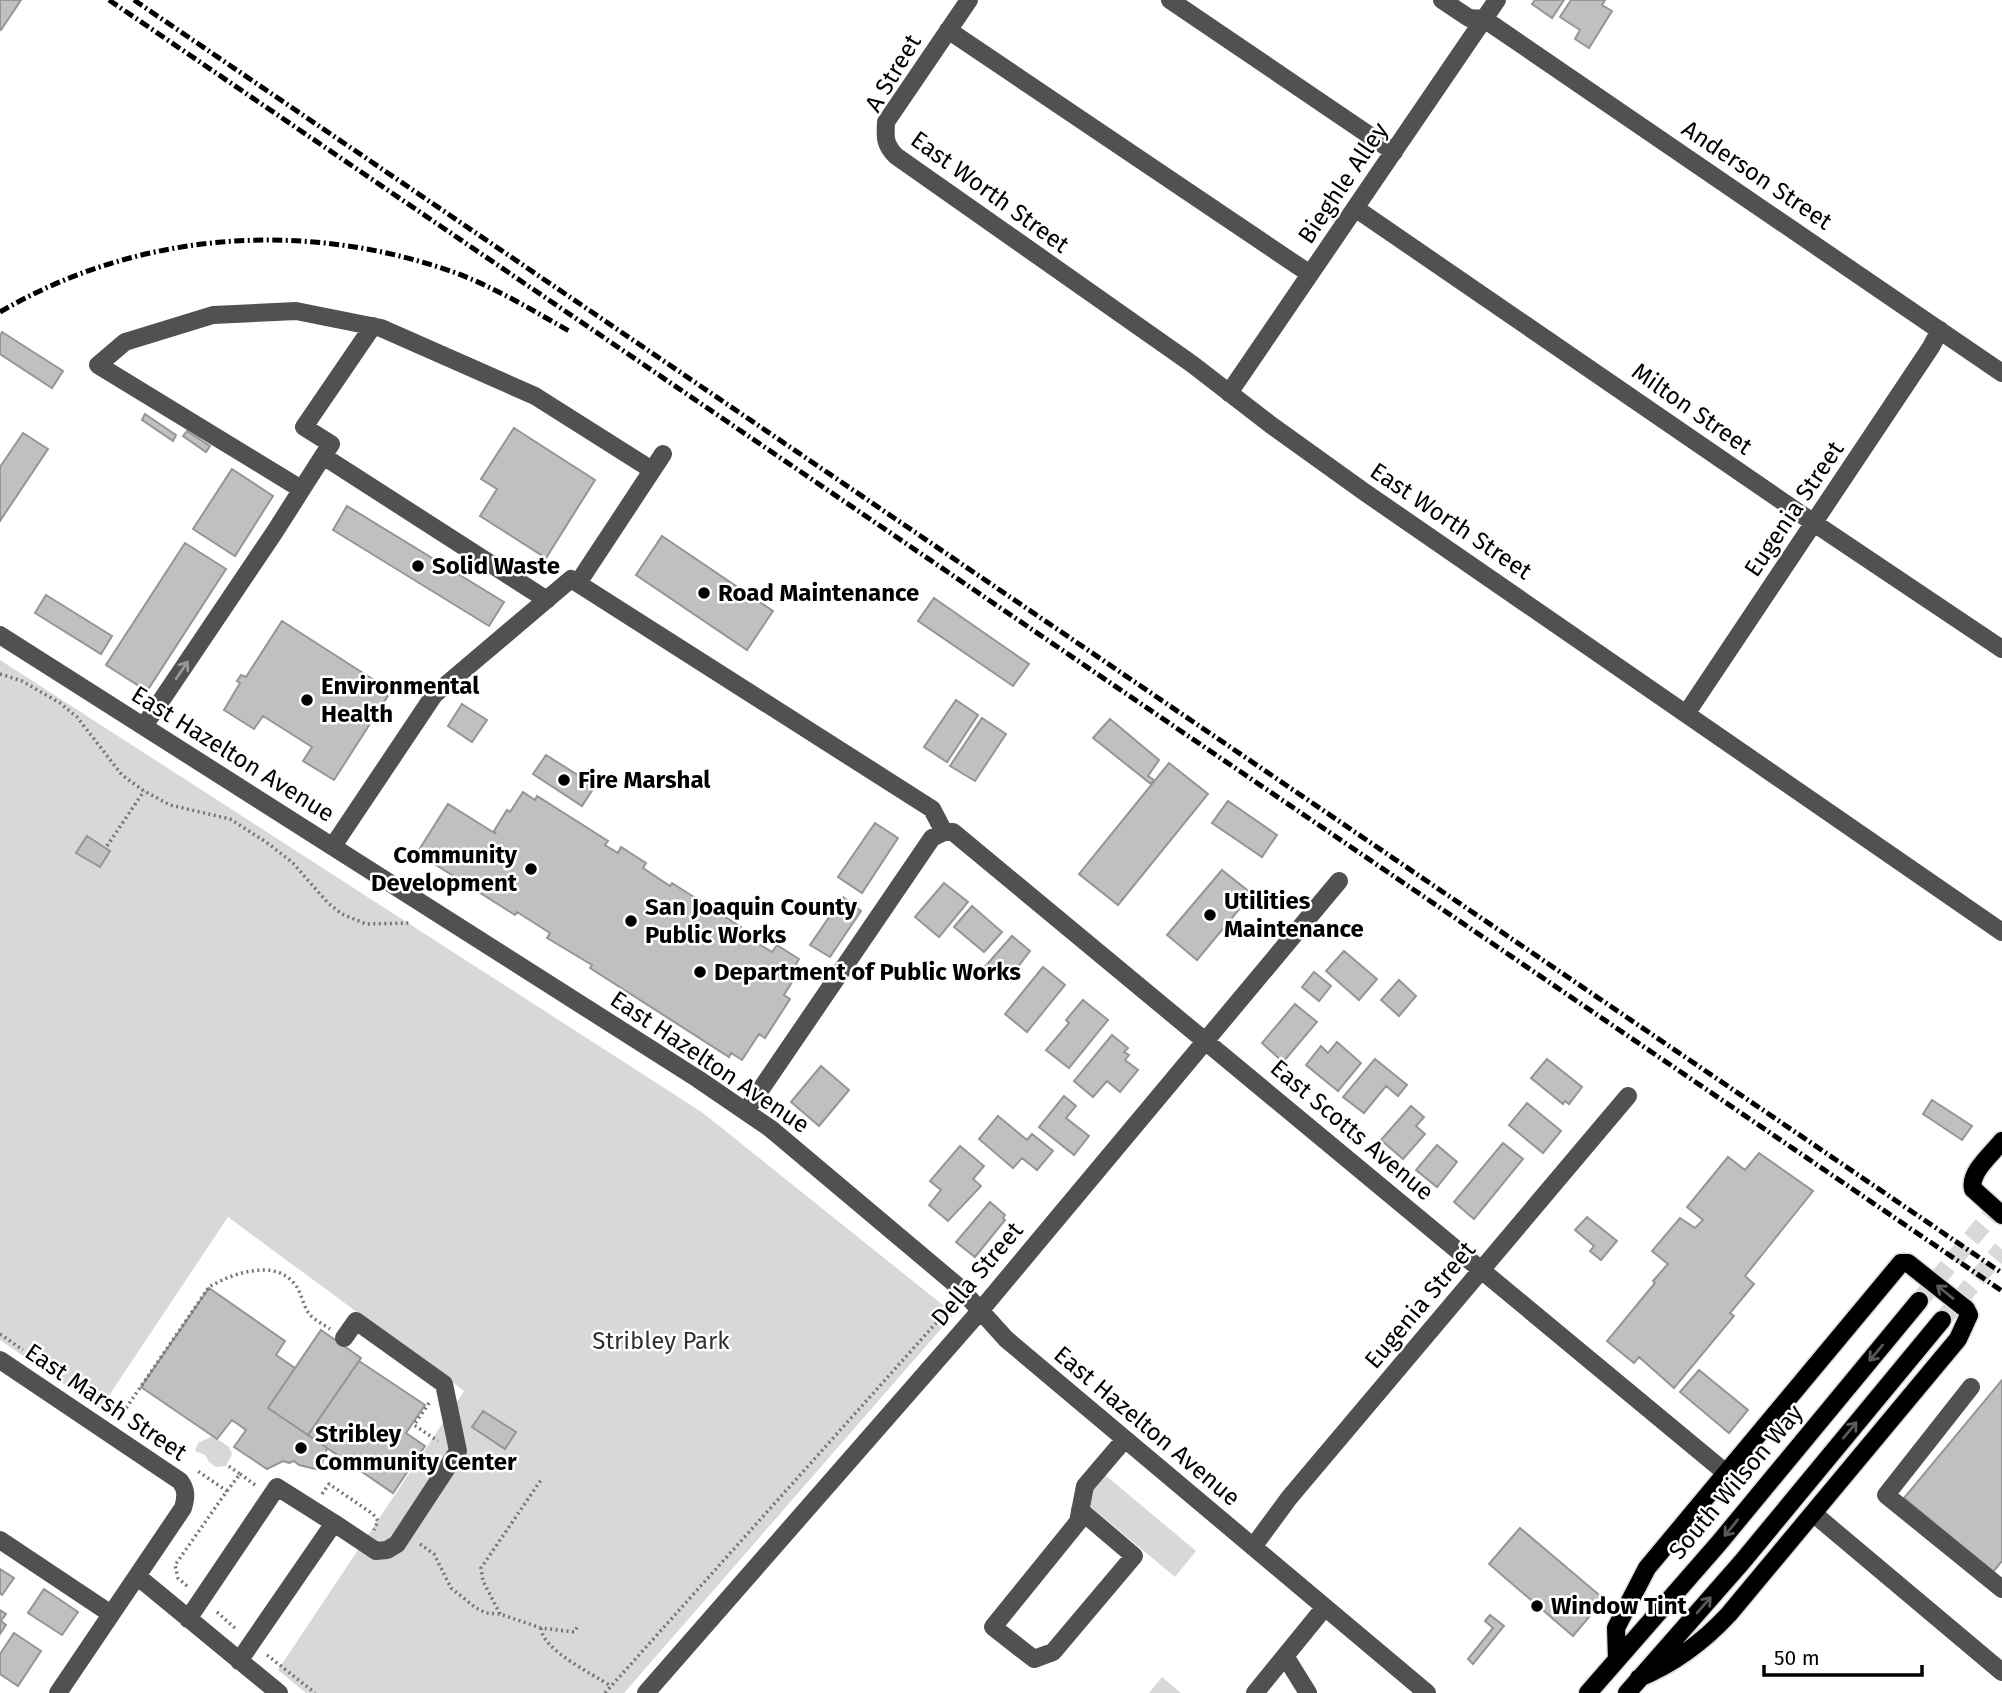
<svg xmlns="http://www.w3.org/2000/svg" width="2002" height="1693" viewBox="0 0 2002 1693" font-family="'Fira Sans',sans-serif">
<rect width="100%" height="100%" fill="#fff"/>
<!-- green -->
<path fill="#d8d8d8" d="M0 660 703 1113 954 1314 624 1693H306L278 1670 464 1391 228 1217 100 1409 0 1340Z
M213 1436 229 1447 232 1454 226 1466 216 1467 209 1462 205 1455 195 1451 198 1443Z
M1105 1475 1196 1551 1175 1577 1084 1501Z
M1162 1677 1181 1693H1149Z"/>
<!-- building -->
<path fill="#c0c0c0" stroke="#959595" stroke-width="2" d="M0 0H21L1 30 0 29Z
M1535 0H1564L1552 18 1532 4Z
M1571 0H1605L1602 5 1612 11 1589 48 1575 39 1580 30 1560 17Z
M2 332 63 371 52 388 0 354V336Z
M145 414 176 435 173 441 142 420Z
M514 428 595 480 546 558 480 516 497 489 481 479Z
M187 431 210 446 206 452 183 436Z
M23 433 48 449 0 521V467Z
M232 469 273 496 235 556 193 529Z
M347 506 504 602 489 626 333 530Z
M662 536 773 611 747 650 636 575Z
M185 543 226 569 147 691 106 665Z
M46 595 112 636 101 654 35 613Z
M934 598 1029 664 1013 686 918 621Z
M282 621 391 691 334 780 303 761 312 747 263 716 254 729 224 710 240 683 237 681 241 675 246 677Z
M956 700 978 715 947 762 924 747Z
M462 704 487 720 472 742 448 726Z
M982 718 1006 734 975 781 950 766Z
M1110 719 1159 760 1148 776 1154 780 1151 784 1093 738Z
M546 755 595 786 582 806 533 774Z
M1169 763 1208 794 1118 905 1079 874Z
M523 792 535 800 537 796 608 841 605 845 618 853 621 847 646 863 643 868 670 886 672 883 741 927 738 931 772 952 777 945 799 959 795 966 800 969 784 995 790 999 765 1038 759 1034 742 1060 731 1053 729 1057 590 968 592 965 547 938 550 933 517 912 515 915 417 853 448 804 496 834 494 831 507 810 510 812Z
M1228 801 1277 835 1262 857 1212 823Z
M875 823 898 838 862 893 838 877Z
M87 836 110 851 100 867 76 853Z
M1222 870 1252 894 1197 960 1167 935Z
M944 883 968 902 939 937 915 917Z
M843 897 861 911 830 957 810 945Z
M972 906 1002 932 984 952 954 927Z
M1012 936 1030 951 1007 981 995 971 990 977 982 970Z
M1344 951 1377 979 1359 1000 1326 971Z
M1043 967 1065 985 1027 1032 1005 1014Z
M1314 972 1331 986 1319 1001 1302 987Z
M1399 980 1416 996 1399 1016 1381 1000Z
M1083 1000 1108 1020 1069 1068 1046 1050 1069 1023 1066 1020Z
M1295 1004 1317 1022 1283 1062 1262 1043Z
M1112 1035 1128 1048 1124 1052 1129 1055 1125 1060 1138 1070 1120 1092 1107 1081 1093 1097 1074 1081Z
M1337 1042 1361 1063 1338 1091 1306 1065 1321 1046 1328 1053Z
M1375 1059 1407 1085 1398 1096 1386 1086 1364 1113 1343 1097Z
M1547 1059 1582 1087 1569 1104 1565 1101 1563 1104 1531 1078Z
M821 1066 849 1090 819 1126 791 1102Z
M1064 1096 1076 1106 1066 1118 1089 1136 1074 1155 1039 1127Z
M1932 1100 1972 1126 1962 1140 1923 1114Z
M1527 1103 1561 1131 1543 1153 1509 1125Z
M1411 1106 1424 1117 1416 1126 1425 1134 1403 1159 1381 1140Z
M998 1116 1027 1140 1032 1134 1053 1151 1037 1170 1022 1158 1013 1168 979 1139Z
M1503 1143 1523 1159 1474 1219 1454 1202Z
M1437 1145 1457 1162 1437 1187 1416 1170Z
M960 1146 984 1166 973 1179 981 1186 948 1221 929 1205 941 1190 930 1181Z
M1759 1153 1813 1191 1745 1276 1754 1284 1730 1313 1734 1316 1674 1388 1639 1357 1634 1363 1607 1341 1655 1283 1653 1281 1668 1264 1652 1251 1680 1218 1695 1228 1703 1220 1687 1207 1728 1157 1745 1170Z
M990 1202 1005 1215 1003 1218 1005 1220 975 1257 956 1242Z
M1587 1217 1617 1241 1601 1260 1590 1251 1594 1246 1575 1230Z
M209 1288 285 1341 276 1355 295 1368 268 1408 327 1448 320 1470 299 1465 294 1461 289 1463 283 1461 267 1469 234 1447 246 1430 232 1420 217 1439 141 1387Z
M321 1330 361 1358 308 1435 268 1408Z
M359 1361 425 1405 406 1433 425 1446 393 1493 308 1435Z
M1699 1370 1748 1410 1729 1433 1680 1392Z
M2002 1380V1561L1993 1572 1904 1498Z
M483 1411 516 1432 505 1449 472 1427Z
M1520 1528 1604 1599 1573 1636 1489 1564Z
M0 1569 14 1578 2 1595 0 1593Z
M44 1589 78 1612 62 1635 28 1613Z
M0 1610 6 1614 1 1621 6 1625 0 1634Z
M1490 1615 1504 1626 1473 1664 1468 1659 1493 1628 1485 1621Z
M14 1633 41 1651 18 1686 0 1674V1654Z"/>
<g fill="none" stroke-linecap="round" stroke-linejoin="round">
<!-- major-tunnel -->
<path stroke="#d9d9d9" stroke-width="18" stroke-dasharray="18 9" stroke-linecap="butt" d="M1919 1301 2002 1202
M1942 1320 2002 1249"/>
<!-- major casing -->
<g stroke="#dbdbdb" stroke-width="21">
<path id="major" d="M2002 1141C1992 1154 1969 1172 1973 1189L2002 1215
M1617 1659 1616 1628 1647 1568 1901 1263H1908L1966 1309 1969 1315 1958 1339 1729 1614C1704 1641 1673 1664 1639 1678
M1588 1693 1719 1543 1919 1301
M1627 1693 1742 1562 1942 1320"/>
</g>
<!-- path -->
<path stroke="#737373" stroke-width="3.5" stroke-dasharray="2 3.5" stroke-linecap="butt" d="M0 674 22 681 60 703 77 717 122 775 144 791 170 805 230 819 266 842 292 862 328 903 342 914 366 924 410 923
M107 846 144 791
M0 1334 23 1350
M429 1403 414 1425 438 1441
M120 1417 209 1287C231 1274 272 1259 293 1282 301 1290 302 1303 308 1312 312 1319 323 1324 330 1329
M240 1474 255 1485
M227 1491 240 1474 227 1465
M322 1494 329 1484 373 1514 378 1521 374 1530
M420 1544 434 1554 451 1588 476 1608 486 1613 500 1614 541 1628 574 1632 578 1626
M187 1586 178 1578 175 1565 227 1491 196 1470
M217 1612 237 1630
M500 1614 483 1581 481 1568 541 1480
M541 1628C542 1650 593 1674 611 1686
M267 1655 315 1693
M605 1693 945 1313"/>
<!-- minor -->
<path stroke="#515151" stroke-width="18" d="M969 0 886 122C885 138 885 145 896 156L1192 364 1271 425 1363 491 2002 932
M1170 0 1394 152
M1442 0 1469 18 1484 19 2002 373
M948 30 1310 274
M1355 208 1814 523 2002 649
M1229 393 1497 0
M323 456 331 444 304 427 373 326
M301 489 98 365 125 342 213 315 296 311 381 328 535 396 652 470
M578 583 663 454
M0 635 698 1079 771 1129 960 1288 1006 1339 1427 1693
M1686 714 1931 347 1940 330
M144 726 274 533 323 456 547 600
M333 846 434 695 571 579 932 809 944 832
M746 1111 932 838 944 832H953L1726 1473
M0 1360 180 1481C187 1490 186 1498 183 1508L58 1693
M1971 1387 1886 1495 2002 1589
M1080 1510 1134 1556 1053 1652 1034 1659 993 1627 1078 1522 1085 1486 1125 1439
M1814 1514 2002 1672
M334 1523 376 1551 387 1550 397 1544 458 1451 444 1384 356 1321 344 1338
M0 1540 111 1614
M1253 1547 1289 1498 1628 1096
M137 1576 279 1693
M188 1619 277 1487 334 1523 239 1661
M1285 1656 1308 1693
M646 1693 980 1311 1339 881
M1255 1693 1325 1607"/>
<!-- major -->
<use href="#major" stroke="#000" stroke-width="18"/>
<!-- rail -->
<path stroke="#000" stroke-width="5" stroke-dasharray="10 3.5 2 3.5" stroke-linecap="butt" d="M109 0 2002 1291
M134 0 2002 1273
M0 312C138 231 306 219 456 273 496 288 532 310 569 331"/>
</g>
<!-- one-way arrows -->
<defs><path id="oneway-shaft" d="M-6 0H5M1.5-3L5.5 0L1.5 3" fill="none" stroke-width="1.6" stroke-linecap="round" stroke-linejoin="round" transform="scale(1.75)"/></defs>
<use stroke="#979797" href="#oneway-shaft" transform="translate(182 670) rotate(-56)"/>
<g stroke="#595959">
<use href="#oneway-shaft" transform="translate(1945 1292) rotate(-141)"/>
<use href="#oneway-shaft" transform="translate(1876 1353) rotate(130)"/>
<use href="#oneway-shaft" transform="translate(1850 1430) rotate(-50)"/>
<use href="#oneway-shaft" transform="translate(1731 1528) rotate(129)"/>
<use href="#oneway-shaft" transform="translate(1704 1605) rotate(-49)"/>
</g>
<!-- markers -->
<g fill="#000" stroke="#fff" stroke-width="2.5">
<circle cx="418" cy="566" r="7"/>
<circle cx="704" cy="593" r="7"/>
<circle cx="307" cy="700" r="7"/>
<circle cx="564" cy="780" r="7"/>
<circle cx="531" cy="869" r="7"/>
<circle cx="1210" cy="915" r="7"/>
<circle cx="631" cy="921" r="7"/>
<circle cx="700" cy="972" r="7"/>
<circle cx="301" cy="1448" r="7"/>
<circle cx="1537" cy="1606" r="7"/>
</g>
<g text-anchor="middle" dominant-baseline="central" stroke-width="5" stroke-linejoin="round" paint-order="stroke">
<!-- street labels -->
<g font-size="24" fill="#000" stroke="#fff">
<text transform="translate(893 73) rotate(-59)">A Street</text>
<text transform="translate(1757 175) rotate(34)">Anderson Street</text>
<text transform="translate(1343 183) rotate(-56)">Bieghle Alley</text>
<text transform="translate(990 192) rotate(36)">East Worth Street</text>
<text transform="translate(1692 409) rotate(35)">Milton Street</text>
<text transform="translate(1794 509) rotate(-56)">Eugenia Street</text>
<text transform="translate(1451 521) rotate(34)">East Worth Street</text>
<text transform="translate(233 754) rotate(32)">East Hazelton Avenue</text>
<text transform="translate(710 1062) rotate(34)">East Hazelton Avenue</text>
<text transform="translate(1352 1130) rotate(40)">East Scotts Avenue</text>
<text transform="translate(977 1274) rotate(-50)">Della Street</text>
<text transform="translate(1420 1305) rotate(-50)">Eugenia Street</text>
<text transform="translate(106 1402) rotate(34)">East Marsh Street</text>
<text transform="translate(1147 1426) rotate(40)">East Hazelton Avenue</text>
<text transform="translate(1736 1482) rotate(-50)">South Wilson Way</text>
</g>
<!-- poi labels -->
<g font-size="24" font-weight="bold" fill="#000" stroke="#fff" text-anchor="start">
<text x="432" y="566">Solid Waste</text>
<text x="718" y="593">Road Maintenance</text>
<text x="321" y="686">Environmental<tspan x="321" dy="28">Health</tspan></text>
<text x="578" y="780">Fire Marshal</text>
<text x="517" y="855" text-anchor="end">Community<tspan x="517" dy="28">Development</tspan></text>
<text x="1224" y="901">Utilities<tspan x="1224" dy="28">Maintenance</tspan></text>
<text x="645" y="907">San Joaquin County<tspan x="645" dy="28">Public Works</tspan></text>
<text x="714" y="972">Department of Public Works</text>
<text x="315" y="1434">Stribley<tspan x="315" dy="28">Community Center</tspan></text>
<text x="1551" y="1606">Window Tint</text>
</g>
<!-- park labels -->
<g font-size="24" fill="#2f2f2f" stroke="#fff">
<text x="661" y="1341">Stribley Park</text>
</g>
</g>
<!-- scale -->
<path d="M1764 1665v10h158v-10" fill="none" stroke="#000000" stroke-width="3.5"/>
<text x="1774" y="1665" font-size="21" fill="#000000" stroke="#ffffff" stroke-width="5" paint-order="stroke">50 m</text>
</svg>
